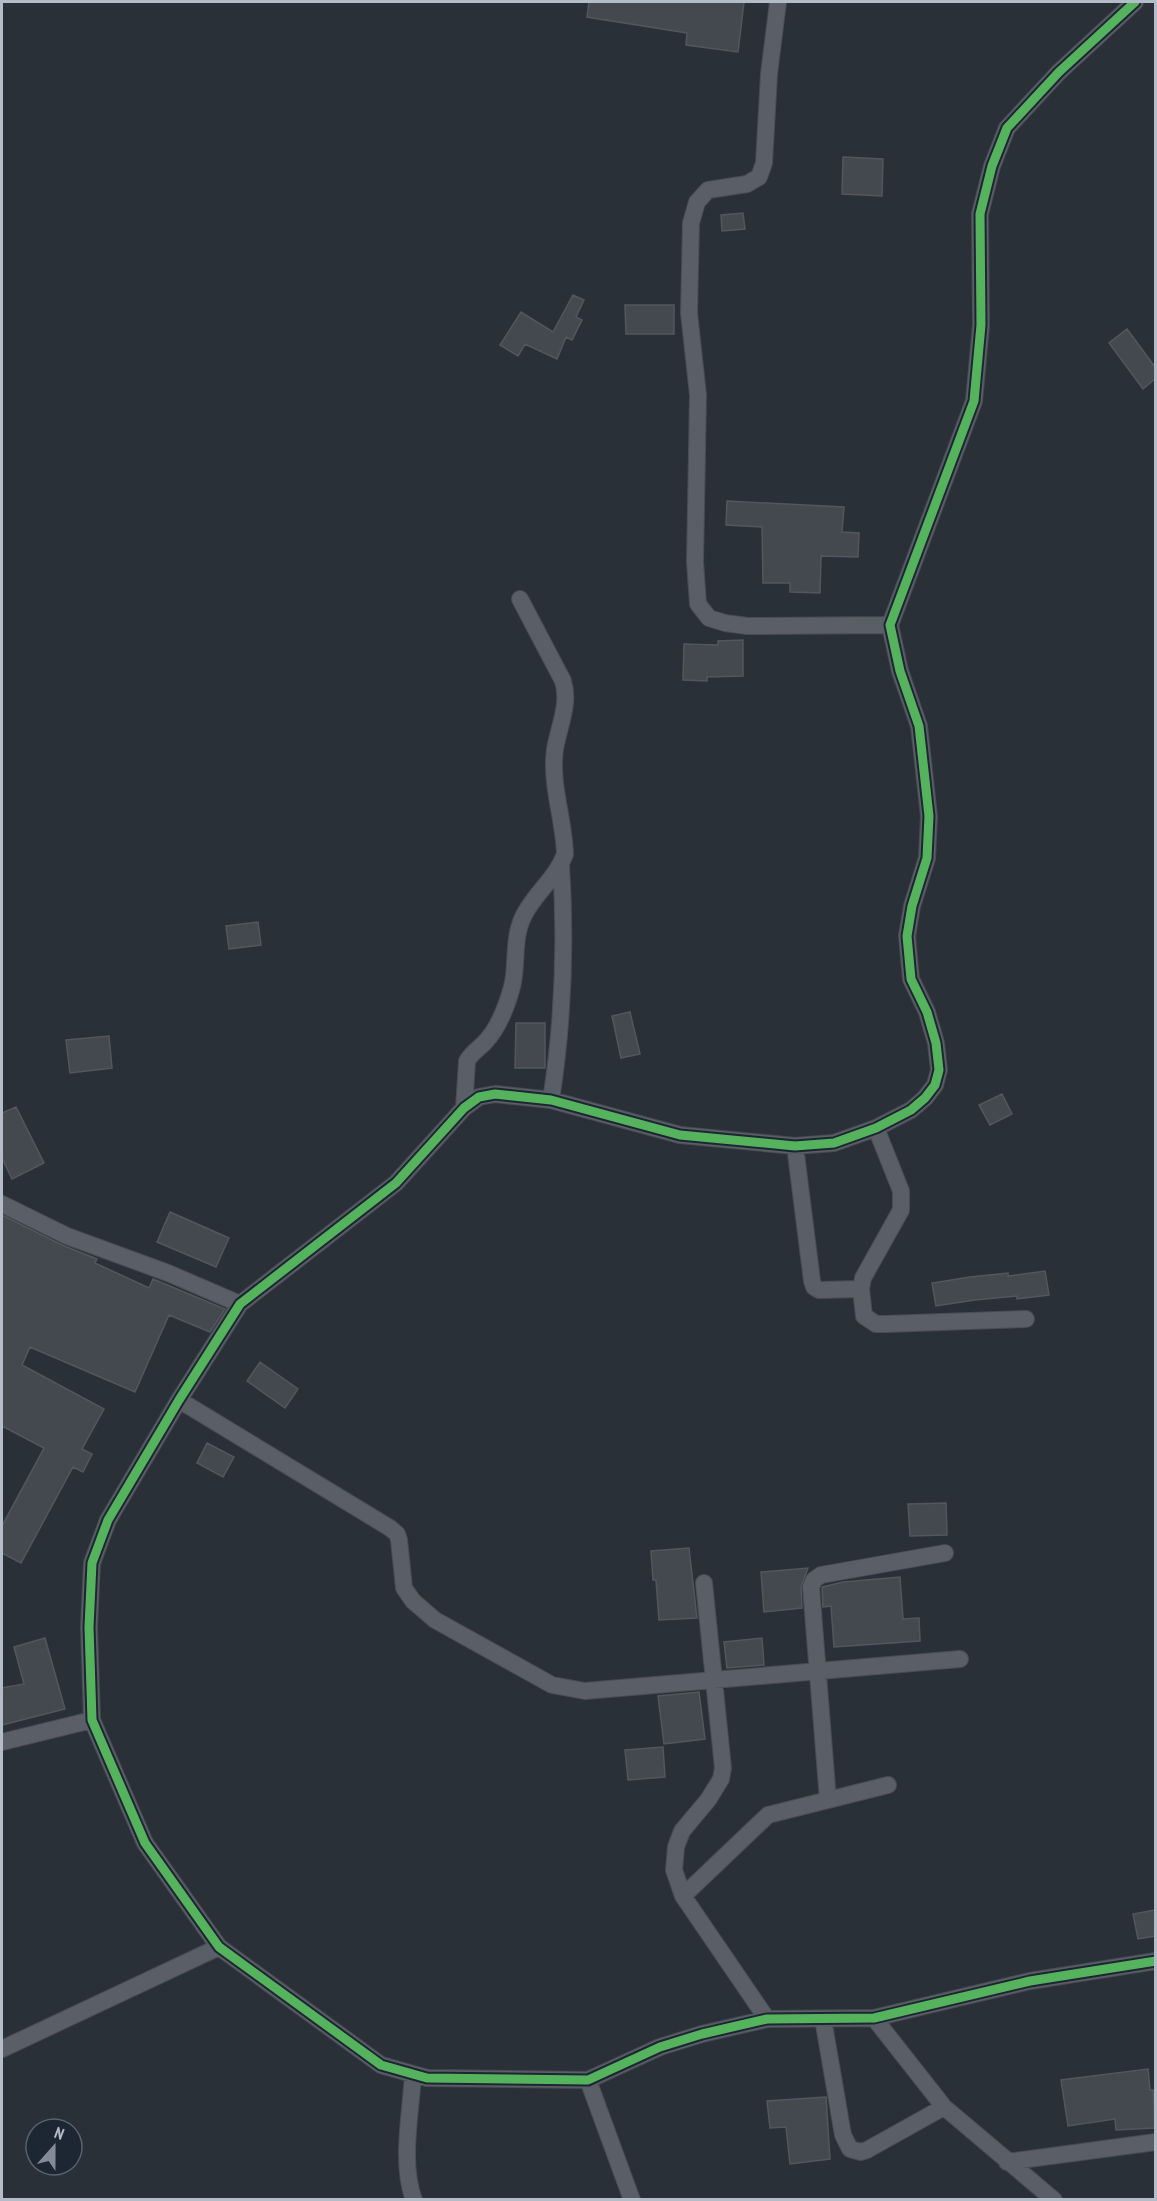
<svg xmlns="http://www.w3.org/2000/svg" width="1157" height="2201" viewBox="0 0 1157 2201" font-family="'PT Sans Narrow',sans-serif">
<rect width="100%" height="100%" fill="#2a3038"/>
<!-- building -->
<path fill="#444950" stroke="#52575f" stroke-width="1.5" d="M589 2H744L738 52 686 45 687 33 587 17Z
M843 157 883 159 882 196 842 194Z
M743 213 745 229 722 231 721 215Z
M573 295 584 300 576 317 582 320 572 340 566 337 557 359 525 344 518 356 500 345 521 312 553 332Z
M625 305H674V334H626Z
M1127 329 1155 367V379L1143 389 1109 343Z
M727 501 844 507 842 532 859 533 858 557 821 556 820 593 790 592V583H763L762 527 726 525Z
M743 640V676L707 677V681L683 680 684 644 718 645V641Z
M258 922 261 945 229 949 226 926Z
M630 1012 640 1054 621 1058 612 1016Z
M516 1023H545V1068H515Z
M109 1036 112 1068 70 1073 66 1040Z
M1002 1094 1012 1114 990 1125 979 1105Z
M16 1107 44 1163 12 1179 2 1158V1113Z
M170 1212 229 1238 216 1267 157 1242Z
M2 1215 62 1245 97 1259 95 1263 149 1288 153 1279 225 1309 210 1332 169 1315 135 1392 30 1347 22 1365 104 1409 82 1449 92 1454 83 1472 73 1467 21 1563 2 1553V1526L44 1448 2 1426Z
M1045 1271 1049 1295 1017 1299V1296L975 1300 936 1306 932 1283 970 1277 1008 1273V1276Z
M260 1362 298 1389 285 1408 247 1381Z
M207 1443 234 1457 223 1477 197 1463Z
M946 1503 947 1535 910 1536 908 1504Z
M689 1548 697 1618 659 1620 656 1580H653L651 1551Z
M808 1568 801 1587 802 1608 764 1612 761 1572Z
M900 1577 903 1619 919 1618 920 1641 834 1647 831 1606 823 1607 822 1587 843 1582Z
M45 1638 65 1709 2 1725V1688L24 1684 14 1647Z
M762 1638 764 1665 727 1668 724 1642Z
M699 1692 705 1739 664 1744 658 1696Z
M663 1747 665 1777 628 1780 625 1750Z
M1155 1910V1936L1138 1939 1133 1914Z
M1148 2069 1150 2090H1153L1155 2128 1116 2130 1115 2119 1068 2126 1061 2080Z
M826 2097 830 2159 790 2164 786 2127 770 2128 767 2101Z"/>
<g fill="none" stroke-linecap="round" stroke-linejoin="round">
<!-- street casing -->
<g stroke="#484c53" stroke-width="18">
<path id="street" d="M778 2 769 74 764 163 759 177 747 184 708 190 697 202 691 223 689 313 698 395 695 562 698 604 709 618 725 623 747 626 890 625
M1135 2 1059 72 1007 128 992 166 980 214 981 325 974 401 890 625 900 671 919 726 929 816 927 858 912 906 907 936 911 979 927 1012 936 1043 939 1070 935 1085 925 1098 911 1110 876 1128 834 1143 795 1146 680 1135 551 1100 495 1094 479 1097 464 1108 396 1183 240 1304 179 1400 108 1520 92 1563 89 1627 92 1720 145 1843 219 1947 381 2065 427 2078 588 2080 660 2047 702 2034 767 2019 874 2018 1030 1981 1156 1961
M551 1100C563 1023 566 943 561 865
M464 1108 467 1061C472 1052 480 1048 486 1041 499 1027 507 1005 512 987 518 963 512 938 524 915 535 893 557 877 565 854 564 819 550 784 555 749 559 726 570 704 563 681L520 599
M876 1128 901 1191V1210L863 1278 861 1289 864 1316 876 1324H886L1026 1319
M795 1146 812 1281 814 1287 819 1290 861 1289
M2 1204 67 1236 168 1273 240 1304
M179 1400 390 1528 397 1534 399 1540 404 1588 413 1601 435 1620 552 1685 585 1691 960 1659
M704 1583 723 1768 721 1779 708 1800 682 1831 676 1847 674 1870 683 1896 767 2019
M2 1742 92 1720
M828 1800 811 1587 814 1580 821 1575 945 1553
M683 1896 768 1815 888 1785
M874 2018 944 2107 1054 2200
M823 2019 843 2135 850 2149 861 2152 867 2150 944 2107
M2 2049 219 1947
M413 2074C411 2113 400 2163 414 2200
M588 2080 632 2200
M1007 2162 1156 2142"/>
</g>
<!-- street -->
<use href="#street" stroke="#5a5e66" stroke-width="16"/>
<!-- cycleway casing -->
<g stroke="#1d2633" stroke-width="13">
<path id="cycleway" d="M1135 2 1059 72 1007 128 992 166 980 214 981 325 974 401 890 625 900 671 919 726 929 816 927 858 912 906 907 936 911 979 927 1012 936 1043 939 1070 935 1085 925 1098 911 1110 876 1128 834 1143 795 1146 680 1135 551 1100 495 1094 479 1097 464 1108 396 1183 240 1304 179 1400 108 1520 92 1563 89 1627 92 1720 145 1843 219 1947 381 2065 427 2078 588 2080 660 2047 702 2034 767 2019 874 2018 1030 1981 1156 1961"/>
</g>
<!-- cycleway -->
<use href="#cycleway" stroke="#56b35d" stroke-width="9"/>
</g>
<!-- border -->
<rect width="1157" height="2201" fill="none" stroke="#b4bcc9" stroke-width="6"/>
<!-- north arrow -->
<g transform="translate(54 2147) rotate(21)"><circle r="28" fill="#1d2633" stroke="#59626f" stroke-width="1.5"/>
<path d="M0-4.5L10 22L0 15L-10 22Z" fill="#848b96"/>
<text y="-9" font-size="16" font-weight="bold" text-anchor="middle" fill="#b4bcc9">N</text>
</g>
</svg>
